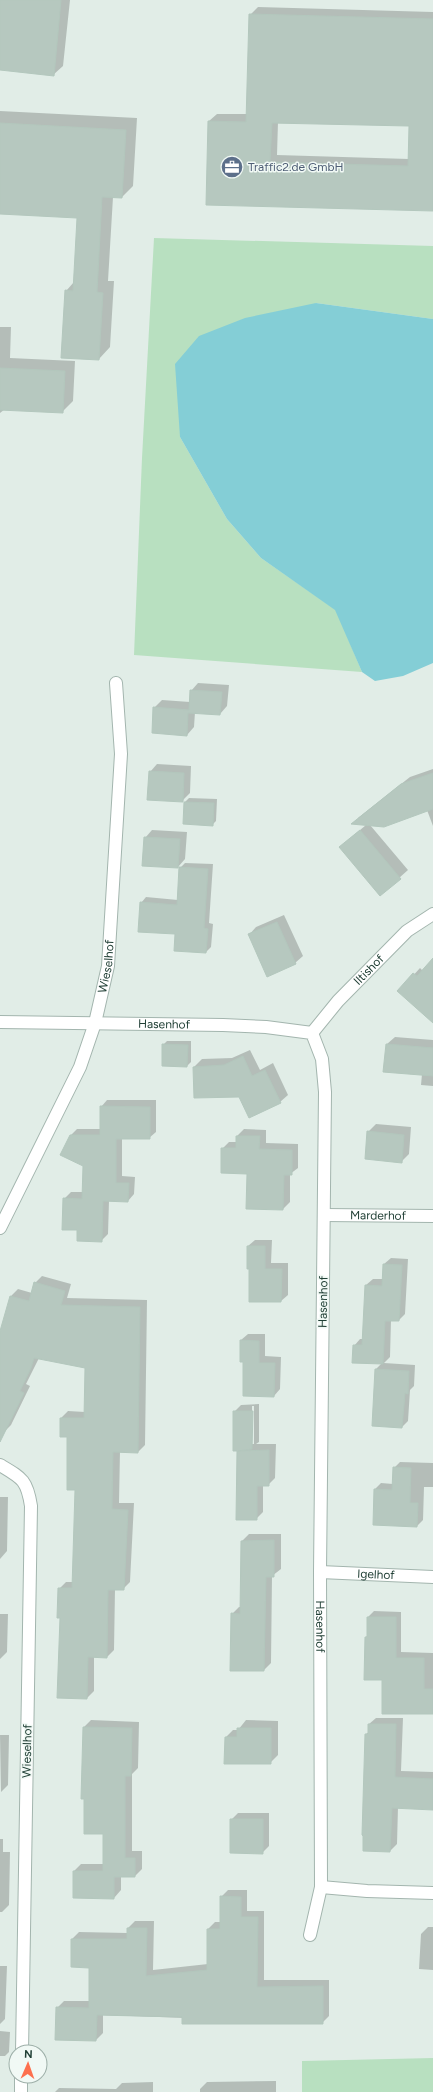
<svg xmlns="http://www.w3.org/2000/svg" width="433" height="2092" viewBox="0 0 433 2092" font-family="Figtree,sans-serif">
<rect width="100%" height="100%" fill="#e1ede7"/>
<!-- green -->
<path fill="#b8e0c0" d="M154 238 433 246V319L316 303 180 437 227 519 261 558 336 610 362 672 134 655 142 458Z
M433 2058V2092H302V2061Z"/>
<!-- water -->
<path fill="#84ced6" d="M316 303 433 319V663L403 676 375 681 362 672 335 610 261 558 227 519 180 437 175 364 199 336 245 318Z"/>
<!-- shadow -->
<path fill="#0003" fill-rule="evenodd" d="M0 0H70L63 66 53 75 0 69Z
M258 7 433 12V210L207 204 209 121 217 114H248L250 15ZM278 122 410 125 409 159 277 155Z
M0 111 137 118 133 186 122 197H113L108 281H114L110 347 99 359 66 291 74 282 78 217 0 213Z
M0 327H11L10 358 75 361 73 401 62 412 5 409 0 413Z
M198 683 229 685 227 706 220 714 195 712 194 727 187 735 154 708 162 700 190 702 191 691Z
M157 764 191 766 190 793 182 801 150 772Z
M433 769V826L427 810 370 825 408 870 380 895 340 847 366 825 358 818 410 777Z
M189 798 217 799 216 821 212 825 185 802Z
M152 830 187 832 185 859 178 867 145 838Z
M185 863 213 864 209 923 213 924 211 947 206 952 176 933 141 903 146 897 178 900 180 868Z
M284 915 303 956 295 963 249 935 256 927Z
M433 959V1022L399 991 420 968 423 971Z
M395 1037 433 1040V1086L421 1085 422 1074 387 1044Z
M167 1041H191V1062L187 1066 163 1045Z
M250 1050 260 1070 273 1063 288 1095 280 1102 240 1096 194 1067 202 1059 232 1058Z
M107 1100H156V1132L149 1138H122V1176L135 1177 134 1194 128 1201H109L108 1234 101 1241 78 1229 64 1199 71 1192H83L84 1165 70 1136 77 1129H101V1107Z
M376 1124 411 1127 409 1154 401 1162 368 1132Z
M244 1129 266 1130V1143L298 1144V1168L290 1174V1202L283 1209 222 1149 229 1142H237V1136Z
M255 1240H272L271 1263H288V1295L281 1301 250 1268 248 1246Z
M391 1258 408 1259 405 1314 399 1320H391L390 1357 384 1363 415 1365 414 1386 410 1390 408 1421 402 1427 376 1369 382 1363 354 1346 360 1339H364L366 1285 373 1279H384V1264Z
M42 1276 71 1284 67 1298 147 1300 145 1445 138 1452 120 1451 119 1503H134L130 1582 123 1589H115L114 1650 107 1657 94 1656V1691L87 1698 61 1617 59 1589 66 1582H74L76 1489 68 1436 61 1418 68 1411 85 1412 86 1367 39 1358 26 1384 30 1386 11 1425 4 1432 0 1429V1335L11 1296 18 1289 32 1293 35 1283Z
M248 1334H265V1356L281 1357 280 1389 274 1396 244 1361 241 1340Z
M259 1404V1442L256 1444H276L275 1478 268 1485H263V1512L256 1519H237L238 1450 234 1412 241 1405ZM252 1406H254V1444H252Z
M400 1462 433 1463V1487H424L423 1520 417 1526 375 1489 381 1483 393 1484 394 1468Z
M0 1497H8L7 1551 0 1559Z
M249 1534H281V1569L272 1576 271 1663 264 1670 232 1614 239 1607H241L242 1541Z
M374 1611 401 1612V1652L433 1653V1713L384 1679 366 1637 368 1635V1617Z
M0 1614H8L7 1652 0 1659Z
M376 1718H403L401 1771 433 1772V1809L398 1807 397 1844 390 1851 366 1734 369 1732V1724Z
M91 1720 139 1722 138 1768 132 1774V1851H142V1869L135 1876H121V1890L114 1898 74 1871 81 1864H104V1833L84 1727Z
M246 1720 278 1721V1755L270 1763 226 1737 233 1730H238Z
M0 1735H9L8 1785 1 1792Z
M238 1813H269V1846L262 1853 231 1820Z
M0 1839H3V1852H10L9 1905 2 1912H0Z
M228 1890H247V1911H264V1980H329V2016L322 2023 103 2015V2033L96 2040 57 2008 64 2001H90L91 1967 72 1939 79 1932 128 1933V1928L135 1921H154L153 1970 208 1964V1929L215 1922H221V1897Z
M428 1927H433V1970L419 1969 421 1934Z
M0 1966H7L5 2019 0 2024Z
M0 2031 10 2032 9 2052 5 2056H0Z
M276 2081V2092H200V2089L207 2082Z
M153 2082V2092H55L59 2088 116 2089 122 2083Z"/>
<!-- building -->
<path fill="#b6c8bf" stroke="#b3c7bd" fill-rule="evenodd" d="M0 0H61L54 76 0 70Z
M249 14 433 19V211L206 205 208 121 246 122ZM272 123 409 126 408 166 270 162Z
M0 123 126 130 122 198 102 197 97 292 103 293 99 360 61 358 65 290 73 291 77 218 0 214Z
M0 368 65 371 63 413 0 410Z
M190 690 222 692 220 715 188 713 187 736 152 733 153 707 189 710Z
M149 771 184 773 183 802 147 800Z
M433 773V809L384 827 351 824 401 784Z
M184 802 214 803 213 826 183 824Z
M360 830 401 879 380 896 339 847Z
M144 837 180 839 178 868 142 866Z
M179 867 208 869 204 928 208 929 206 953 174 951 175 934 138 932 140 902 177 905Z
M277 922 296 964 267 977 248 934Z
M433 958V1023L397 991 413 973 417 976Z
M162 1044 188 1045 187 1067 162 1066Z
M386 1044 433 1048V1076L383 1072Z
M243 1056 252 1076 265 1070 281 1103 249 1118 239 1097 194 1098 193 1067 224 1065Z
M100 1106 150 1107V1139H116V1183H129L128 1202 103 1201 102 1242 77 1241V1230H62L63 1198 82 1199 83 1166 60 1155 70 1135H100Z
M367 1131 404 1135 402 1163 365 1159Z
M236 1136H260L259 1149 292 1150V1175H284L283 1210 246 1209 247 1174 221 1173V1148H236Z
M247 1246H265V1269H282L281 1302H249V1269H247Z
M383 1264 402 1265 399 1321H385L383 1364 352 1363 353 1345H362L365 1285 382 1286Z
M34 1282 65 1291 61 1305 140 1307 138 1453 113 1452 112 1509 128 1510 124 1590H108L107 1658 88 1657 87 1699 57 1698 60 1618H57L58 1588H72L75 1490H67V1437H60V1418H84L85 1368 34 1358 31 1368 20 1391 24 1393 0 1442V1331L10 1296 29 1301Z
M240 1340 259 1341V1363H275L274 1397 243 1396V1362H240Z
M375 1369 409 1371 408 1394 405 1393 402 1428 372 1426Z
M233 1411H253L252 1449 238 1451 269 1450V1486H257V1520H236L237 1451H233Z
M393 1467 411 1468 410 1503H418L417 1527 373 1525 374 1489 392 1490Z
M274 1540V1577H266L264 1671H230L231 1613 240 1614 241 1541Z
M367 1617H396V1658H424V1689H433V1714H382V1680H364L365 1637H367Z
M368 1724H396L395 1777 433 1779V1810L392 1808 390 1852 363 1851V1836L362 1835 365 1734H368Z
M83 1727 132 1728 131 1776H125V1858H135V1877H114V1899L73 1898V1871H103V1834H84V1799H81Z
M237 1728H271V1764H224L225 1737H237Z
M230 1819H263V1854L230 1853Z
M220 1896 241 1897V1917H258L257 1987 323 1986V2024H182V2017L97 2015 96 2041 55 2040 56 2007 89 2008V1968L71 1967V1939H127V1928H147L146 1976 207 1970V1929H220Z"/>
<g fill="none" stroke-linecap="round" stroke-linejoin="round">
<!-- street casing -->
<g stroke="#a3b5ae" stroke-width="14">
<g id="street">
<path id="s1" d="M0 1022 223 1025 266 1027 312 1033 322 1059 325 1092 320 1572 321 1887 310 1935"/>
<path id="s2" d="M312 1033 338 1001 407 931 433 914"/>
<path id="s3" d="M324 1215 433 1216"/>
<path id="s4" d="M0 1228 80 1067 95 1023 108 966 121 754 116 683"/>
<path d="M0 1465C22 1478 27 1480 31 1506L22 2052"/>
<path id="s5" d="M320 1572 433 1577"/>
<path d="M321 1887 367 1891 433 1893"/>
<path d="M21 2092V2076"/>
</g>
</g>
<!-- street -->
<use href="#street" stroke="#fff" stroke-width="12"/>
</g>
<!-- icons -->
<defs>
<g id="office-disc" transform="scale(1.15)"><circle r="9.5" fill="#5c6f8a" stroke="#f1f9f5"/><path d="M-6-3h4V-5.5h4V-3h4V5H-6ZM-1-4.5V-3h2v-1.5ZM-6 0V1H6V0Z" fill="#fff"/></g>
</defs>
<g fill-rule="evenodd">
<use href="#office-disc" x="232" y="167"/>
</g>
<g text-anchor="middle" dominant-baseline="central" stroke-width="3" stroke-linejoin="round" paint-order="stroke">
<!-- service labels -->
<g font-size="12" fill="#4e5e75" stroke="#f1f9f5" text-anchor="start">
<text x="248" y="167">Traffic2.de GmbH</text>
</g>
<!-- street labels -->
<g font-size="12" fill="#203f35" stroke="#f1f9f5">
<text stroke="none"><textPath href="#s4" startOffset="284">Wieselhof</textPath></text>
<text stroke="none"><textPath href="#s2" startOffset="85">Iltishof</textPath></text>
<text stroke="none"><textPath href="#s1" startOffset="164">Hasenhof</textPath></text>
<text stroke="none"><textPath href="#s3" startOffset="54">Marderhof</textPath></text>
<text transform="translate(323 1302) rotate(-89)">Hasenhof</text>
<text stroke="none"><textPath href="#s5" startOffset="56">Igelhof</textPath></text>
<text stroke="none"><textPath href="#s1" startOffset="908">Hasenhof</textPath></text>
<text transform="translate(27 1751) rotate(-89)">Wieselhof</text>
</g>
</g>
<!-- north arrow -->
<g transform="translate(28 2064) rotate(2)"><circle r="19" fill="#f1f9f5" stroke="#9dafa8"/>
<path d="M0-3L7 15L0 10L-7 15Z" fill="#fd704e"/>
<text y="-6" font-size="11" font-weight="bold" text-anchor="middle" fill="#203f35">N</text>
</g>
</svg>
